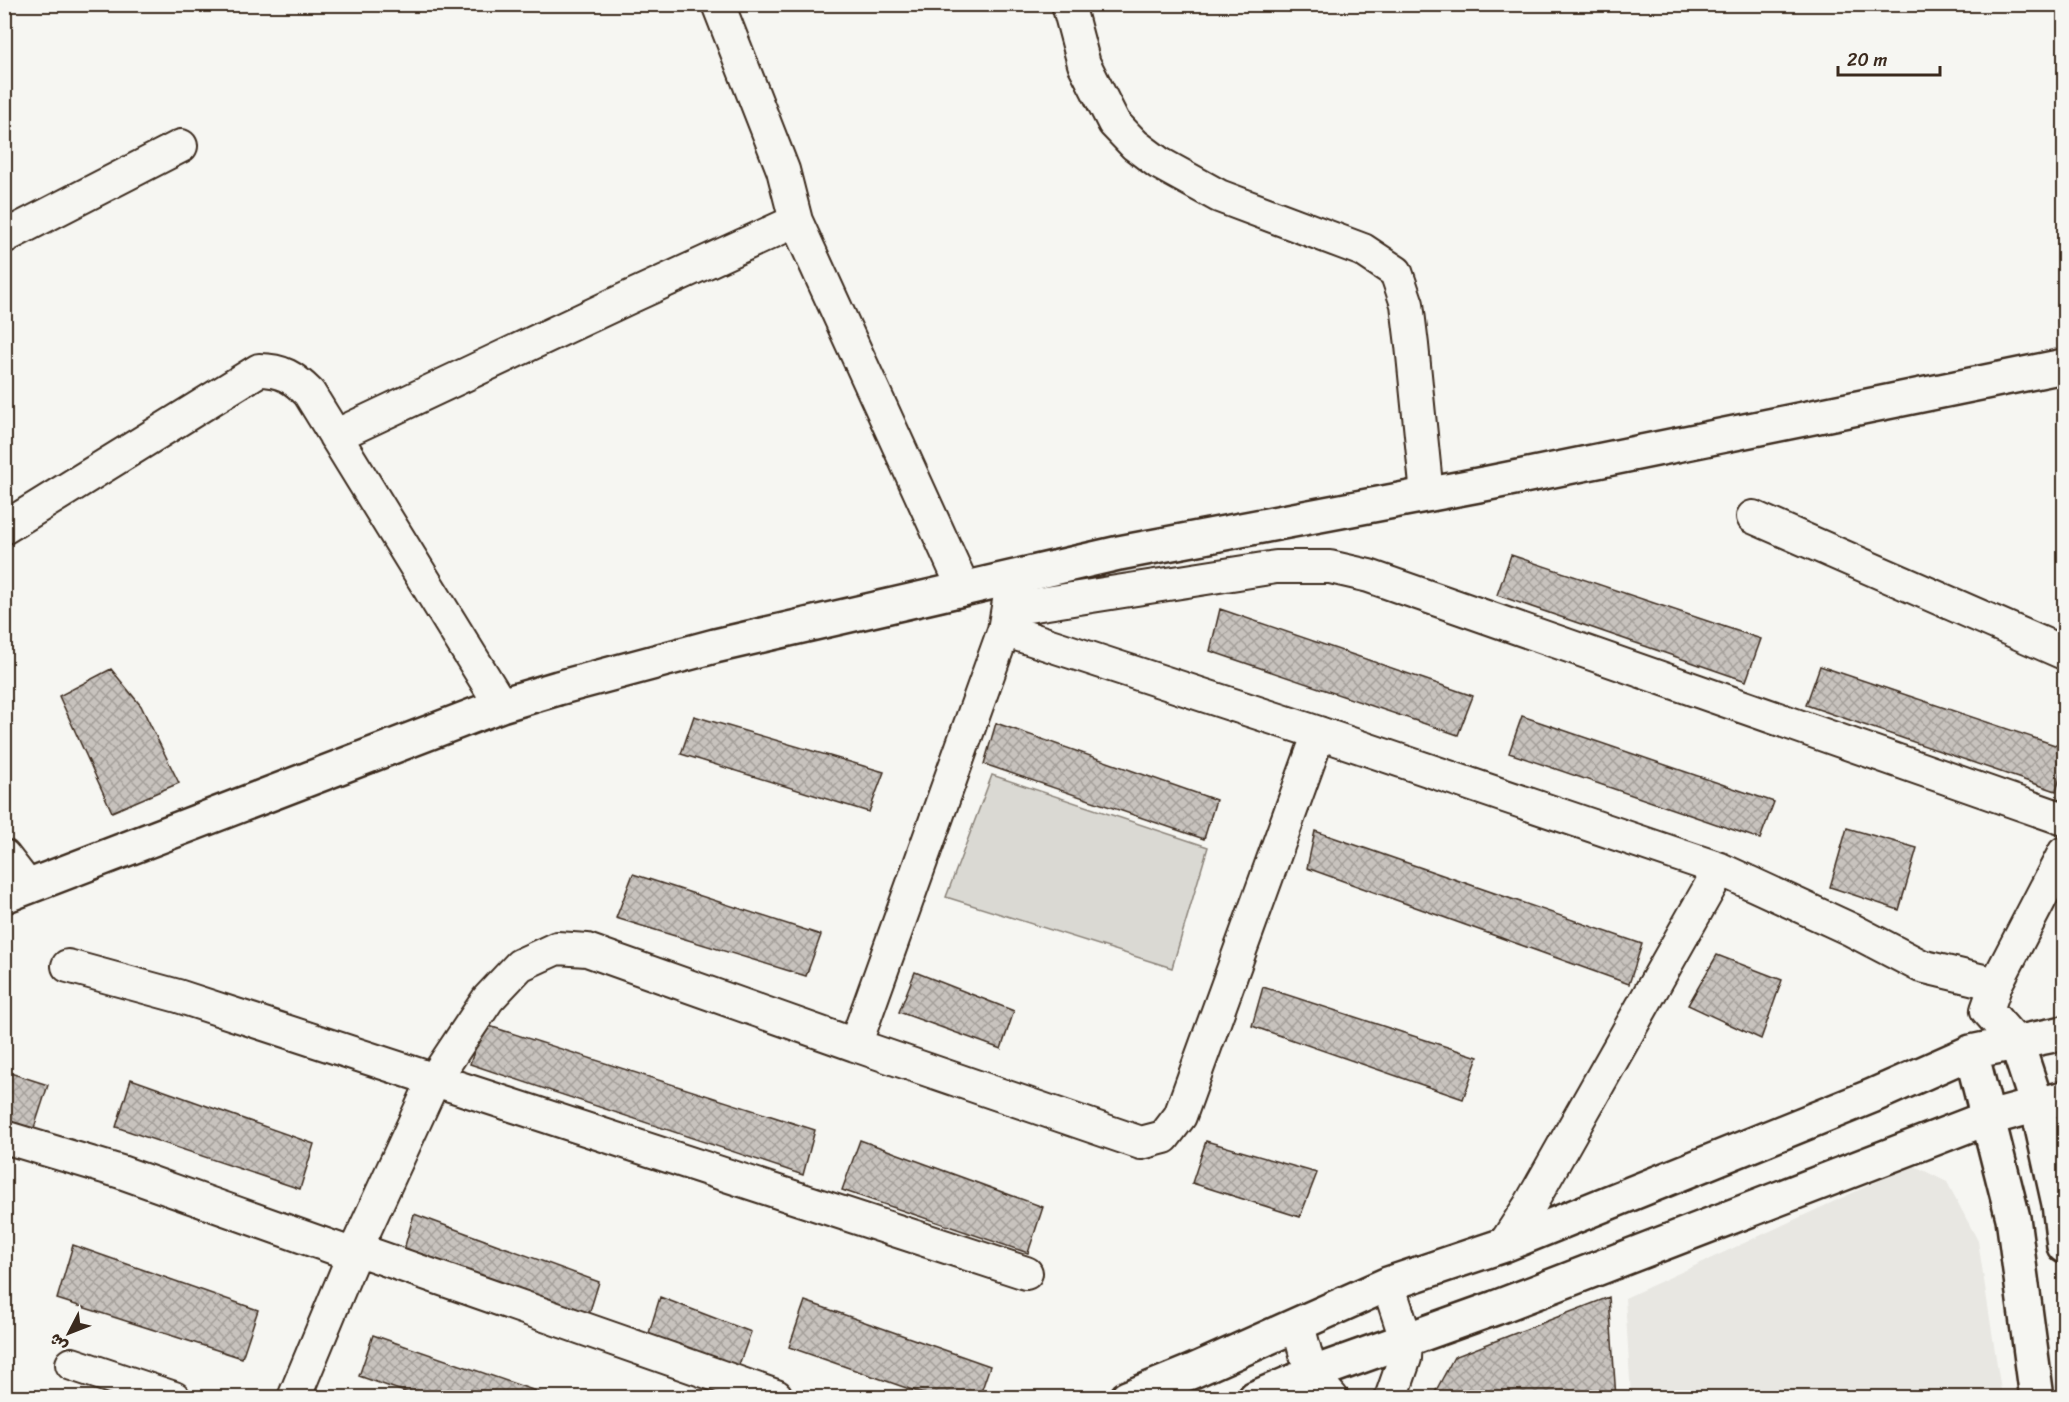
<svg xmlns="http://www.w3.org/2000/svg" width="2069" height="1402" viewBox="0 0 2069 1402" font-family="Sriracha,'Playpen Sans Arabic',sans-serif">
<defs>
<pattern id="building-cross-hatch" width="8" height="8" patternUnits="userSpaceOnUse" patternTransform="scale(1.5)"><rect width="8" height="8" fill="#c8c3be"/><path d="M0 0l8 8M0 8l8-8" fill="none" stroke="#a49f9a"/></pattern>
</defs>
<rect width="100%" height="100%" fill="#f6f6f2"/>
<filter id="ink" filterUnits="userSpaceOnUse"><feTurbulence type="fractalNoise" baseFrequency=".0167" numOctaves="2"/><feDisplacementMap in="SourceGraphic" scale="12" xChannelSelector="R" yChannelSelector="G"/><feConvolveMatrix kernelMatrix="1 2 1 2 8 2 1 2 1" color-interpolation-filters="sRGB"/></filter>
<g filter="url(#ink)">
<!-- built -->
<path fill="#e8e7e2" d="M1913 1165 1947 1182 1978 1241 2002 1397H1631L1625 1298Z"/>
<!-- green -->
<path fill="#dad9d3" stroke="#8a8278" stroke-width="1.5" d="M992 775 1208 847 1172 968 946 897Z"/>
<!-- building -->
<path fill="url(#building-cross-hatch)" stroke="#3b2a1e" stroke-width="1.5" d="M1511 555 1761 639 1746 681 1497 595Z
M1220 609 1473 696 1458 735 1210 651Z
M1820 666 2064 748V765L2056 791 1806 705Z
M111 669 141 706 179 783 112 812 59 696Z
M694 716 884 772 869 812 681 754Z
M1522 716 1774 802 1760 839 1509 753Z
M996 723 1216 800 1204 839 984 764Z
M1847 828 1917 848 1899 910 1830 887Z
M1315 831 1642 944 1629 984 1307 868Z
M633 874 821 935 806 976 616 918Z
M1717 955 1782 980 1761 1039 1688 1005Z
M915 972 1014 1011 1001 1049 899 1012Z
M1263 987 1478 1057 1463 1099 1252 1026Z
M483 1024 815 1130 803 1175 470 1064Z
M4 1071 48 1085 33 1131 4 1121Z
M131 1079 314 1144 300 1189 116 1127Z
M860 1140 1043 1207 1028 1253 842 1190Z
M1206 1141 1317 1173 1300 1217 1192 1183Z
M414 1214 599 1282 586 1324 401 1260Z
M73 1245 258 1310 242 1358 57 1299Z
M660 1297 751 1332 737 1370 646 1343Z
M1609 1297 1616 1398H1432L1454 1357Z
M805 1301 990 1366 979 1398H935L789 1347Z
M373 1335 556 1398H422L359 1376Z"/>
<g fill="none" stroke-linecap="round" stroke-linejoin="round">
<!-- street casing -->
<g stroke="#3b2a1e" stroke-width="36">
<path id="street" d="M718 4 783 170 796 221 964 589
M1068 4 1084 64 1114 123 1135 145 1159 163 1219 196 1363 250 1396 272 1407 304 1412 345 1427 495
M4 237 181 146
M335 436 628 298 796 221
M1753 517 2064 653
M4 528 259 370C282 370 293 377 309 393L501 705
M1013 578 1004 630 855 1045 1141 1143 1164 1137 1180 1116 1319 733
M1009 609 1276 567H1330L1369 576 2064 819
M1004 630 1319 733 1720 869 1852 930 1921 966 1996 984
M4 856 28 887
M68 966 178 996 1026 1273
M2017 1044 1987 1010 1996 984 2064 853
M4 1137 121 1172 354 1255
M1504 1245 1530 1205 1720 869
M356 1249 776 1396
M1388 1284 1406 1339 1405 1358 1391 1398
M1298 1325 1311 1374 1332 1398
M72 1364 174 1398
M294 1398 356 1249 434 1080 488 999 520 965 557 948 587 950 855 1045"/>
</g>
<!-- secondary casing -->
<g stroke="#3b2a1e" stroke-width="38">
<path id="secondary" d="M4 896 501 705 558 688 715 646 1119 553 1489 483 2064 366"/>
</g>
<!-- primary casing -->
<g stroke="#3b2a1e" stroke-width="38">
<path id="primary" d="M2017 1044 2037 1105 2059 1204 2064 1246
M1971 1052 2013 1218 2037 1398
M1127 1398 1193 1371 1388 1284 1504 1245 1872 1096 1971 1052 2064 1033
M1255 1398 1311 1374 1495 1308 1982 1120 2064 1098"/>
</g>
<!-- street -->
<use href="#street" stroke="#f6f6f2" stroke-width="32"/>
<!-- secondary -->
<use href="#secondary" stroke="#f6f6f2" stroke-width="33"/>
<!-- primary -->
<use href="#primary" stroke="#f6f6f2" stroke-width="33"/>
</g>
</g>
<!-- margin -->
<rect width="2069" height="1402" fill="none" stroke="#f6f6f2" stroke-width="24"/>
<rect x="12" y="12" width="2045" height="1378" fill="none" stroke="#3b2a1e" stroke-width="2" filter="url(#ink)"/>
<!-- north arrow -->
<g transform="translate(69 1333) rotate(228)" stroke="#f6f6f2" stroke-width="4.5" paint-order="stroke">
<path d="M0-4.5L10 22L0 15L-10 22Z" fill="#3b2a1e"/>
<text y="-9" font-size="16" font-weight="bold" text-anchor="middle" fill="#3b2a1e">ش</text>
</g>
<!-- scale -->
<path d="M1838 66v9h102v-9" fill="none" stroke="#3b2a1e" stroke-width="3"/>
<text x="1847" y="66" font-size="18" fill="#3b2a1e" stroke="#f6f6f2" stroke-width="4.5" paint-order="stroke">20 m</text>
</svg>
